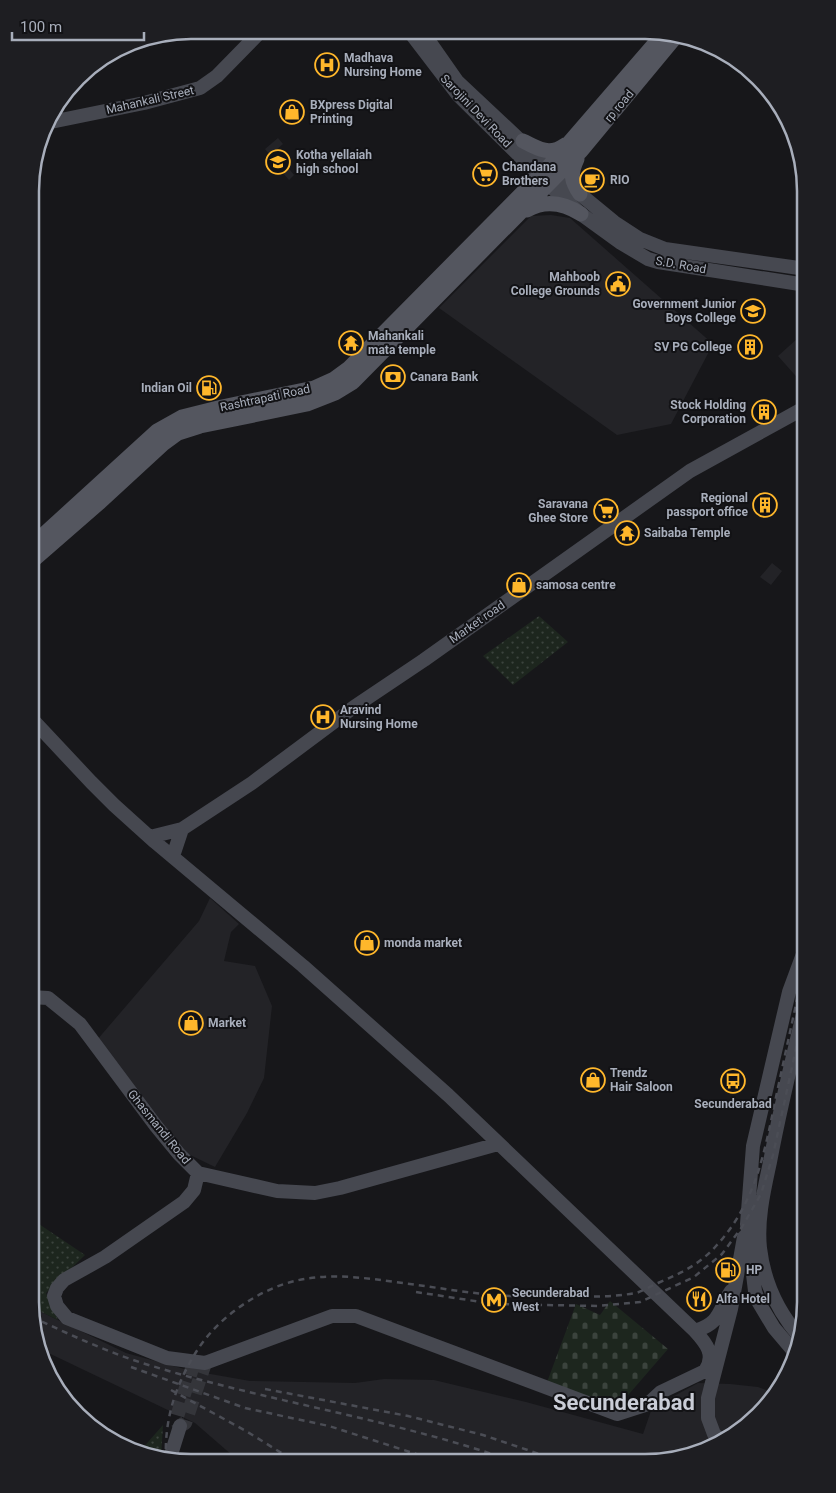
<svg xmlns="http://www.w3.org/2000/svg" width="836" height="1493" viewBox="0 0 836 1493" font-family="Roboto,sans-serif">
<defs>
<pattern id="grass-dots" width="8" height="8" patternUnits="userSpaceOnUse" patternTransform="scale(1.25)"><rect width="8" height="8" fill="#1d261e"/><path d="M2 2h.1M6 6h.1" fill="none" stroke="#3b433d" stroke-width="1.8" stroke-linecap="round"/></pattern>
<pattern id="cemetery-stones" width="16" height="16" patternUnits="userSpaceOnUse" patternTransform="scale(1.25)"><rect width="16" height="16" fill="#1d261e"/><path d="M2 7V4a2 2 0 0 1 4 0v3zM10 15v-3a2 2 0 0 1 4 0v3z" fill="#3b433d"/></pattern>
</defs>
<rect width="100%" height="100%" fill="#17171a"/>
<!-- built -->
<path fill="#232327" d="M278 138 283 144 275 151 294 175 289 180 268 156 269 154 265 149Z
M551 215 570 218 713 344 671 424 617 435 439 308 531 216Z
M798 338 806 347V380L802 383 778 356Z
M772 563 782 571 771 585 760 577Z
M210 898 239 924 231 932 224 961 255 966 272 1006 264 1078 247 1113 215 1167 186 1153 170 1140 97 1040 199 921Z
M31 1307 126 1353 188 1370 250 1381 355 1383 384 1379 434 1380 526 1402 643 1434 652 1408 698 1383 730 1384 758 1387 777 1394 773 1400 743 1430 697 1454 646 1463 240 1462 195 1423 38 1348Z"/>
<!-- grass -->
<path fill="url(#grass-dots)" d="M539 616 568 642 513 685 483 656Z
M30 1218 85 1255 46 1293 58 1320 31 1307Z
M163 1425 161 1458 141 1450Z"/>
<!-- cemetery -->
<path fill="url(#cemetery-stones)" d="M610 1301 668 1349 623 1401 609 1408 546 1385 576 1304 600 1315Z"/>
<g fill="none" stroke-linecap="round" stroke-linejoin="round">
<!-- secondary-tunnel -->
<path stroke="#34353a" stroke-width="14" stroke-dasharray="14 7" stroke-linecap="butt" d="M194 1362 176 1420 180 1426 185 1423 205 1363"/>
<!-- secondary -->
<path stroke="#464850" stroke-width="14" d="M409 31 458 95 549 185 581 214 621 243 648 259 658 262 806 285
M422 31 457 81 558 176 614 222 640 239 665 249 806 269
M46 123 144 103 200 88 217 76 262 30
M31 718 91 782 114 805 155 842 303 966 448 1095 695 1331C706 1343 716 1355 705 1371L661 1392 648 1404 617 1414 356 1316H332L205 1363 167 1358 67 1318 57 1306 54 1296 57 1288 64 1280 105 1257 184 1202 194 1190 198 1173
M150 837 182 829 252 783 354 707 424 660 690 471 806 407
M173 856 182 829
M30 997 48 998 80 1024 156 1126 179 1154 198 1173 277 1191 315 1193 340 1188 498 1144
M695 1331C721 1323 718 1311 731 1291
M800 1337C778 1312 764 1282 760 1248 757 1219 764 1190 770 1162 780 1108 793 1055 806 1002
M796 1354 774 1328 759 1303 755 1291 747 1224 753 1146 789 992 806 946
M722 1441 714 1434 708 1418V1398L731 1309 744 1237
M169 1461 180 1426"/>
<!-- primary -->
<path stroke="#54565f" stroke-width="15" d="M523 141C538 149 550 156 565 145
M577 159C570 174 571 181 580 194
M527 210C546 199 564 203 581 214
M31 546 157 431 182 417 222 407 314 388 334 379 349 368 549 166 664 33
M31 562 100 502 163 444 178 433 200 426 307 404 335 393 353 382 581 151 678 34"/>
<!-- rail -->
<path stroke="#4b4d55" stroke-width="2.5" stroke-dasharray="6 5" stroke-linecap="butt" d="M416 1292 494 1304 598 1306 640 1302 694 1277 722 1254 742 1227 761 1194 773 1155 806 1002
M32 1317C71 1335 111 1354 152 1366 273 1403 399 1420 518 1463
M131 1367 245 1408 329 1426 441 1462
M265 1389 408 1416 483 1435 566 1463
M171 1390 246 1431 296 1462
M166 1460C164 1419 176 1383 198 1349 210 1331 226 1316 244 1304 295 1270 338 1274 395 1282 428 1286 460 1292 493 1295 517 1297 543 1296 567 1296 590 1297 613 1297 636 1293 643 1291 651 1286 658 1283 681 1273 699 1265 716 1246 759 1200 766 1143 779 1083 788 1041 797 1000 806 958"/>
</g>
<!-- icons -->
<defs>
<g id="hospital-ring" transform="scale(1.25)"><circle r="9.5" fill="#121215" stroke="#ffb72b" stroke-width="1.5"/><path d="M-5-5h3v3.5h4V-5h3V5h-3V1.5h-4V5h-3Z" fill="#ffb72b"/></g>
<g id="shop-ring" transform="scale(1.25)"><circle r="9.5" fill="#121215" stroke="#ffb72b" stroke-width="1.5"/><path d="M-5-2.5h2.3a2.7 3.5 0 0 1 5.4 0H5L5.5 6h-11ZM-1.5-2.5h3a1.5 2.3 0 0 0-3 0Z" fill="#ffb72b"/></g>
<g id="school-ring" transform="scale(1.25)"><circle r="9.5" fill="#121215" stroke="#ffb72b" stroke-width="1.5"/><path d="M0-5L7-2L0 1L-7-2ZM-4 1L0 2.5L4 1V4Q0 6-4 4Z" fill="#ffb72b"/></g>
<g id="supermarket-ring" transform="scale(1.25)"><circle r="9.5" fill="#121215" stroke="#ffb72b" stroke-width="1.5"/><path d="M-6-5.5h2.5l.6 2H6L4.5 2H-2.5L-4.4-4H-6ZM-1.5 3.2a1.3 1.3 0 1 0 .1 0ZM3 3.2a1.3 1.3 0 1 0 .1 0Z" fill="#ffb72b"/></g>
<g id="cafe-ring" transform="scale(1.25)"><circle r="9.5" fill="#121215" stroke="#ffb72b" stroke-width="1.5"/><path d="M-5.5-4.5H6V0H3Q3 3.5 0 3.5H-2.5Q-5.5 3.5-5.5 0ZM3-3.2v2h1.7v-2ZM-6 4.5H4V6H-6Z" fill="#ffb72b"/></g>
<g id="civic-ring" transform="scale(1.25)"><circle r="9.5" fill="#121215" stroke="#ffb72b" stroke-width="1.5"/><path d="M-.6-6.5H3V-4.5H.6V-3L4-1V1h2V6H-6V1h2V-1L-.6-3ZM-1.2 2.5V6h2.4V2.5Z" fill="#ffb72b"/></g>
<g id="university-ring" transform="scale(1.25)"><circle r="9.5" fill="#121215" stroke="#ffb72b" stroke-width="1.5"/><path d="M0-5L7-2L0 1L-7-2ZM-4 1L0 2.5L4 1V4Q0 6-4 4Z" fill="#ffb72b"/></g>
<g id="temple-ring" transform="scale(1.25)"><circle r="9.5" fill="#121215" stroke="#ffb72b" stroke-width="1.5"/><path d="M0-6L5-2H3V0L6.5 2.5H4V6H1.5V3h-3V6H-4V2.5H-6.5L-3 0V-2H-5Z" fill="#ffb72b"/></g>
<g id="building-ring" transform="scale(1.25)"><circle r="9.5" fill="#121215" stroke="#ffb72b" stroke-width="1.5"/><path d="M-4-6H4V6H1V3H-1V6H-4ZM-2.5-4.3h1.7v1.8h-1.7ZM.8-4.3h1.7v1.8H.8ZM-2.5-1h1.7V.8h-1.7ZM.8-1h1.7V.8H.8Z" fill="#ffb72b"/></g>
<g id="bank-ring" transform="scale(1.25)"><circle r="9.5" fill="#121215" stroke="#ffb72b" stroke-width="1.5"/><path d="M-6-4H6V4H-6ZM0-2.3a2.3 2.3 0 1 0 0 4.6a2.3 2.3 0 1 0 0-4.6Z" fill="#ffb72b"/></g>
<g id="fuel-ring" transform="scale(1.25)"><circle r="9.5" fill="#121215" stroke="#ffb72b" stroke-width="1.5"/><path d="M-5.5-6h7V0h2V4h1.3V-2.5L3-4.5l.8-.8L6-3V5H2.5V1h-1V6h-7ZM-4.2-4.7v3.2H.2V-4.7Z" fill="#ffb72b"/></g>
<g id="bus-ring" transform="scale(1.25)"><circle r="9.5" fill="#121215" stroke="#ffb72b" stroke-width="1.5"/><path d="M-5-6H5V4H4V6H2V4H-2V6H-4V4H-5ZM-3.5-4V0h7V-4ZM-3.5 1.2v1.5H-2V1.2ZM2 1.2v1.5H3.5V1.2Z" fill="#ffb72b"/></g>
<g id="restaurant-ring" transform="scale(1.25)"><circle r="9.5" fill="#121215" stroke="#ffb72b" stroke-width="1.5"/><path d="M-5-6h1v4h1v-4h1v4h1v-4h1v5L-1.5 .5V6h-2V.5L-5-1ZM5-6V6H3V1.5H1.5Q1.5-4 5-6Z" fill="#ffb72b"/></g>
<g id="metro-ring" transform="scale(1.25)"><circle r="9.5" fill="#121215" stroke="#ffb72b" stroke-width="1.5"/><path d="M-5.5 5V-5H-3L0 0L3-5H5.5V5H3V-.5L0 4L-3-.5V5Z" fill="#ffb72b"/></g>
</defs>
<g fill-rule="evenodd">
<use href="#hospital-ring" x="327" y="65"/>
<use href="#shop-ring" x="292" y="112"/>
<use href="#school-ring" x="278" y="162"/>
<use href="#supermarket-ring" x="485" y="174"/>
<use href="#cafe-ring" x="592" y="180"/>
<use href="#civic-ring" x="618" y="284"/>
<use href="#university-ring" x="753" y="311"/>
<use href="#temple-ring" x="351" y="343"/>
<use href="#building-ring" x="750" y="347"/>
<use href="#bank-ring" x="393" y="377"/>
<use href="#fuel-ring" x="209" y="388"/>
<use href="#building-ring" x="764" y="412"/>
<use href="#building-ring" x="765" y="505"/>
<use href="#supermarket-ring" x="606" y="511"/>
<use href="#temple-ring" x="627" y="533"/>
<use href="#shop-ring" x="519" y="585"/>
<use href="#hospital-ring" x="323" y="717"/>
<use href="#shop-ring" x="367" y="943"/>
<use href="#shop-ring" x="191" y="1023"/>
<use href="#shop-ring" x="593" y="1080"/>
<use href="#bus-ring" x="733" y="1081"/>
<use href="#fuel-ring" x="728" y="1270"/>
<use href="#restaurant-ring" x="699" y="1299"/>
<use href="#metro-ring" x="494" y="1300"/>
</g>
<g text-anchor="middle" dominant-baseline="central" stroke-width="4" stroke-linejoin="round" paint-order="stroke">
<!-- poi labels -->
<g font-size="12" font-weight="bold" fill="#a8aebb" stroke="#121215" text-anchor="start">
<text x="344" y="58">Madhava<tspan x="344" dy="14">Nursing Home</tspan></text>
<text x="310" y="105">BXpress Digital<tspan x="310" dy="14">Printing</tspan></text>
<text x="296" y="155">Kotha yellaiah<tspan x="296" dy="14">high school</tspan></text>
<text x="502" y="167">Chandana<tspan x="502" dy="14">Brothers</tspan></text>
<text x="610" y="180">RIO</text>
<text x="600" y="277" text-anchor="end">Mahboob<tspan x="600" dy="14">College Grounds</tspan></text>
<text x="736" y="304" text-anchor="end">Government Junior<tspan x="736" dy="14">Boys College</tspan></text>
<text x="368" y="336">Mahankali<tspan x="368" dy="14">mata temple</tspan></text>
<text x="732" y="347" text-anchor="end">SV PG College</text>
<text x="410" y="377">Canara Bank</text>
<text x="192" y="388" text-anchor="end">Indian Oil</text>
<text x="746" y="405" text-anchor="end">Stock Holding<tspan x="746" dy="14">Corporation</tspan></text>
<text x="748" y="498" text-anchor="end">Regional<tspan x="748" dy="14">passport office</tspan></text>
<text x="588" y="504" text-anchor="end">Saravana<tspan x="588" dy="14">Ghee Store</tspan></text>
<text x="644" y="533">Saibaba Temple</text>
<text x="536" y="585">samosa centre</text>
<text x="340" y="710">Aravind<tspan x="340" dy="14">Nursing Home</tspan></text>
<text x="384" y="943">monda market</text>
<text x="208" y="1023">Market</text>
<text x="610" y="1073">Trendz<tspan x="610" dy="14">Hair Saloon</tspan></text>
<text x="733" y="1104" text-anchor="middle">Secunderabad</text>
<text x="746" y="1270">HP</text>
<text x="512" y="1293">Secunderabad<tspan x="512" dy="14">West</tspan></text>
<text x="716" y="1299">Alfa Hotel</text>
</g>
<!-- street labels -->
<g font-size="12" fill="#a8aebb" stroke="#121215">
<text transform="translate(150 100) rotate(-13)">Mahankali Street</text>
<text transform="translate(619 106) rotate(-50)">rp road</text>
<text transform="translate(476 111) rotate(46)">Sarojini Devi Road</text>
<text transform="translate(681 265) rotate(10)">S.D. Road</text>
<text transform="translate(265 398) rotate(-12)">Rashtrapati Road</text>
<text transform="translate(477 622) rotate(-35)">Market road</text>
<text transform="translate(159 1127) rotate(51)">Ghasmandi Road</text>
</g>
<!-- town labels -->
<g font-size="22" font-weight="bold" fill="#cacdd7" stroke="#121215">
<text x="624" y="1402">Secunderabad</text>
</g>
</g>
<!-- crop -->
<path d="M0 0H836V1493H0ZM191 39H645A152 152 0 0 1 797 191V1302A152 152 0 0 1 645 1454H191A152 152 0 0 1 39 1302V191A152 152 0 0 1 191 39Z" fill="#1e1e22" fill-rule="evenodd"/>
<path fill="none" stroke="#a8aebb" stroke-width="2.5" d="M191 39H645A152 152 0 0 1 797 191V1302A152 152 0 0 1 645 1454H191A152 152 0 0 1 39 1302V191A152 152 0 0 1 191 39Z"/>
<!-- scale -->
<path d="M12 32v8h132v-8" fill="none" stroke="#a8aebb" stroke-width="2.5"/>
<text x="20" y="32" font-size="15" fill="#a8aebb" stroke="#121215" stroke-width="4" paint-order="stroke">100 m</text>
</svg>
